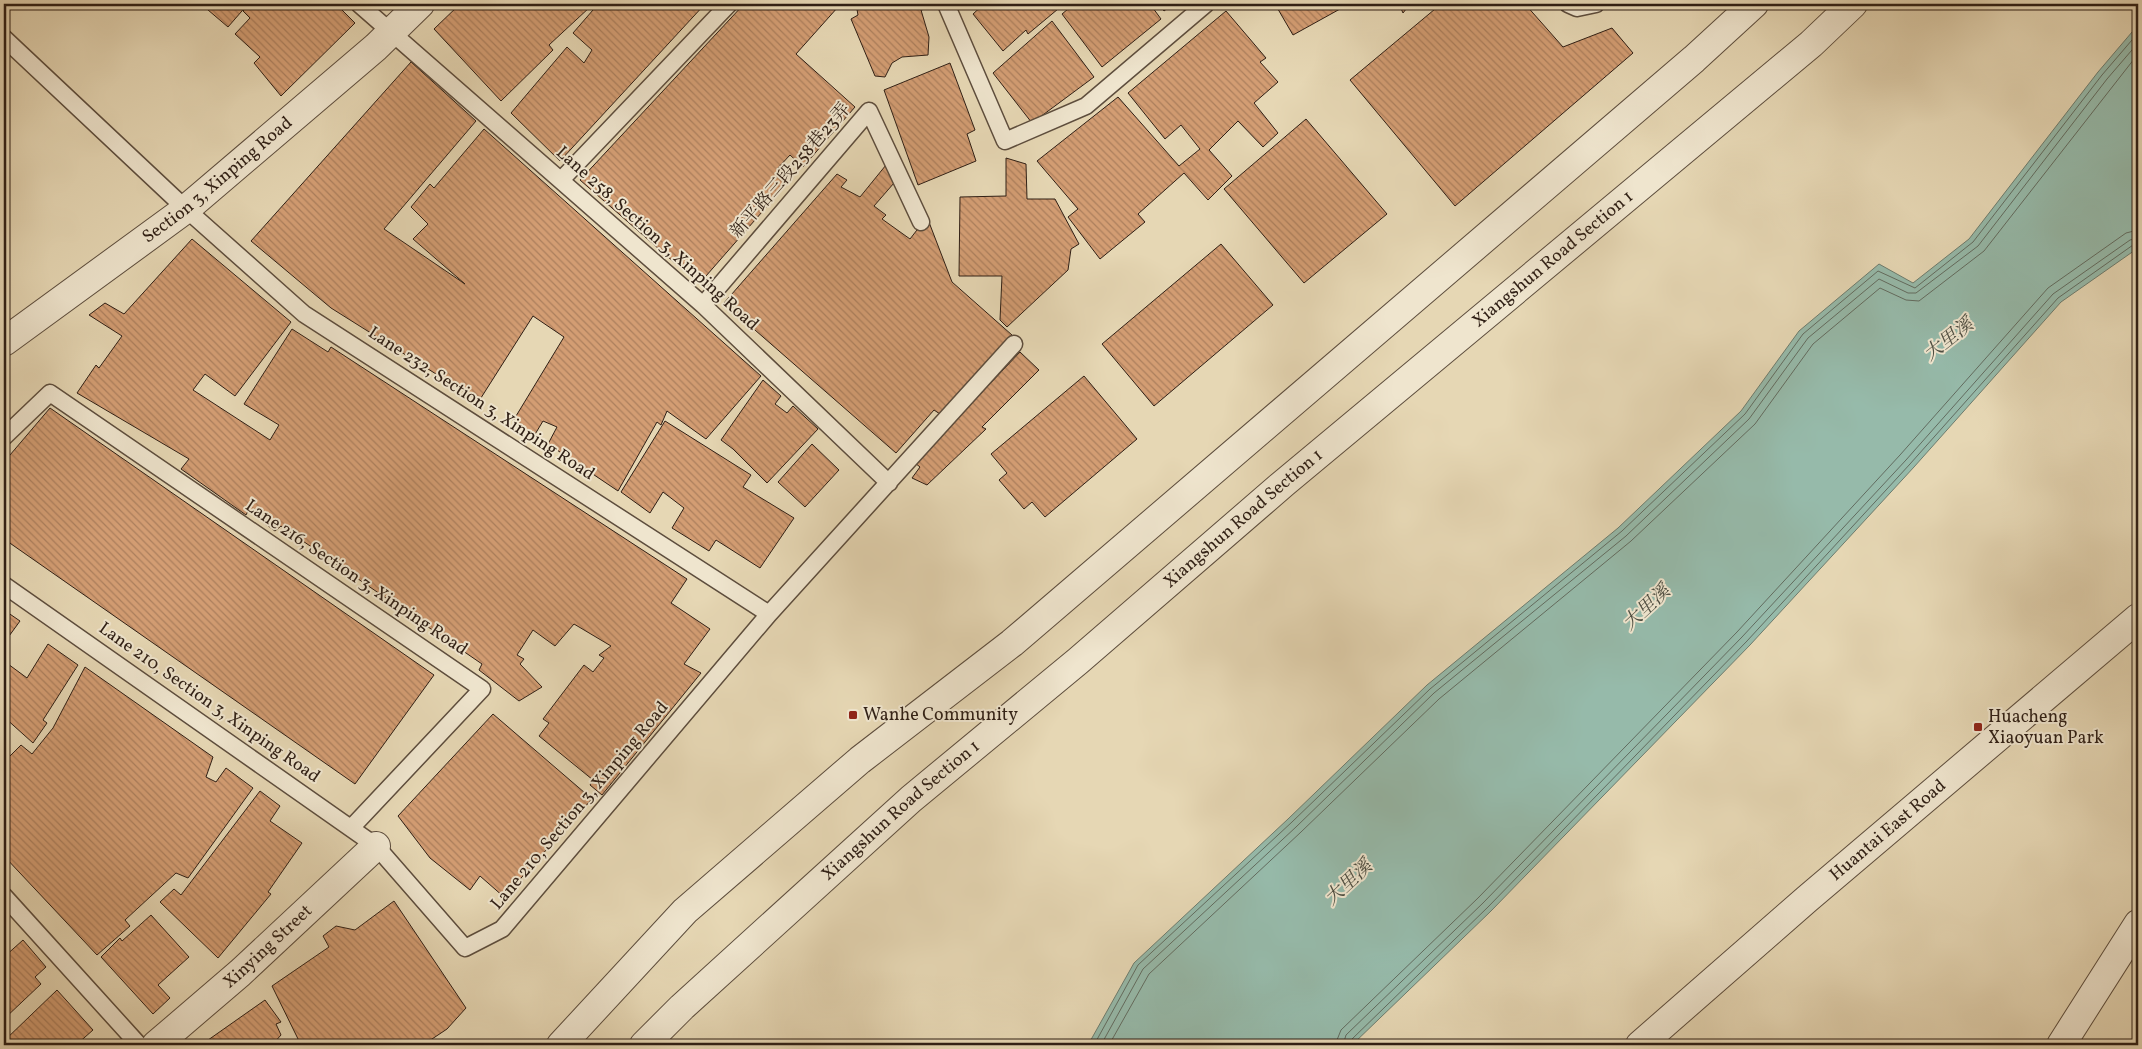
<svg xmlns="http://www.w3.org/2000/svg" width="2142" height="1049" viewBox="0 0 2142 1049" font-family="Vollkorn,'Noto Serif TC',serif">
<defs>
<pattern id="building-back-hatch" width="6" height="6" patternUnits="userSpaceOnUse" patternTransform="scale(1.25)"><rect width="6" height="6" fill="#d39d73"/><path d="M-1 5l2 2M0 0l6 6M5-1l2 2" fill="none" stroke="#ac7f5d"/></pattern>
</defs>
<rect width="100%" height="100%" fill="#e6d7b4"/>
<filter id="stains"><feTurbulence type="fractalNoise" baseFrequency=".004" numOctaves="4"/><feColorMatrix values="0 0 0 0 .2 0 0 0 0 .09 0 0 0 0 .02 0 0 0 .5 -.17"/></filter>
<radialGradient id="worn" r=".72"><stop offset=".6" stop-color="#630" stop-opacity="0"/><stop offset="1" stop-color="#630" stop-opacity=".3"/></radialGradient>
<!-- water -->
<path fill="#96baaa" stroke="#6d7c6e" d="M2138 25V248L2061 302 1914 467 1750 645 1491 911 1352 1045H1088L1134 963 1288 819 1427 685 1618 528 1741 411 1799 331 1879 264 1913 283 1969 239 2098 72Z"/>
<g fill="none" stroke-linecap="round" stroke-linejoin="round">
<!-- shore -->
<path stroke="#626c60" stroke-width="1" d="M1094 1045 1138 965 1292 822 1430 689 1622 531 1745 414 1803 334 1878 271 1915 288 1973 242 2102 75 2138 33
M1101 1045 1143 969 1296 827 1434 693 1626 536 1749 419 1808 338 1879 279 1908 293H1916L1978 246 2107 79 2138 43
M1109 1045 1149 974 1301 832 1439 699 1631 541 1755 424 1813 344 1880 288 1906 300 1919 301 1984 251 2138 54
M1335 1045 1341 1030 1478 898 1737 632 1900 455 2048 288 2126 233 2138 230
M1343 1045 1346 1035 1483 903 1742 637 1906 460 2053 294 2130 240 2138 238
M1349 1045 1351 1040 1488 907 1747 641 1910 464 2058 298 2133 245 2138 244"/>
</g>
<!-- building -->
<path fill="url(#building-back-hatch)" stroke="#2f1f15" d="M201 4H248L228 27Z
M250 4H336L355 23 281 96 254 63 260 57 235 34 250 18 243 11Z
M460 4H705L560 161 511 113 567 47 584 63 592 50 573 33 593 10 590 7 549 45 553 50 501 101 434 29Z
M744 4H834L838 7 796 54 855 107 803 167 790 155 777 169 790 180 699 284 580 180Z
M856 4H934L931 8 921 10 929 37 928 55 902 57 892 63 885 77 875 76 851 19 858 15Z
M984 4H1064L1028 34 1026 30 1003 51 973 14Z
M1074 4H1150L1161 19 1102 67 1062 14Z
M1159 4H1173L1164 11Z
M1275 4H1349L1293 35Z
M1399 4H1410L1403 13Z
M1441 4H1525L1563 47 1612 28 1633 53 1455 206 1350 80Z
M1226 11 1266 58 1260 62 1278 82 1254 103 1278 133 1263 147 1238 121 1209 150 1232 176 1208 200 1184 173 1138 214 1145 222 1100 259 1068 217 1078 209 1037 161 1118 97 1179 166 1200 149 1181 125 1165 139 1128 93Z
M1052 21 1094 77 1032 123 993 73Z
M411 62 476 121 384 229 465 284 413 239 428 224 411 207 430 184 434 188 484 129 761 376 706 439 667 411 661 425 657 422 618 491 548 444 557 427 543 421 534 436 513 421 564 337 533 316 479 401 331 308 251 241Z
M950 63 975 130 967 134 976 161 918 185 884 90Z
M1306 119 1387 214 1304 283 1224 189Z
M1006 158 1026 164 1027 199H1055L1079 244 1071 249 1068 270 1007 327 1000 320 1002 276H959L960 197 1006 196Z
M886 165 894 183 874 206 886 215 882 219 910 239 927 217 952 282 1012 335 940 414 934 410 896 453 724 303 837 174 847 180 841 187 860 197Z
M192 239 291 322 235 396 205 374 193 390 270 440 279 425 244 404 292 329 328 352 331 347 687 579 671 603 710 629 684 664 701 673 602 795 590 785 593 780 539 736 549 723 543 719 584 665 593 672 604 658 599 655 611 646 574 624 555 646 533 630 517 655 524 659 520 664 542 687 519 701 479 670 482 664 281 526 275 531 248 511 246 515 181 469 189 459 77 393 96 365 99 368 122 336 89 315 105 303 124 314Z
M1221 244 1273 305 1154 406 1102 344Z
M1020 352 1039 370 982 427 986 429 927 485 912 478 920 467 915 463Z
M1084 376 1137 439 1045 517 1032 502 1024 509 999 480 1007 473 991 454Z
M763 380 781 396 775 404 787 413 793 406 818 429 767 483 733 449 721 440Z
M50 408 434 675 355 784 4 539V462Z
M665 421 751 475 743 487 794 518 760 568 716 540 709 551 672 528 684 508 663 492 650 513 621 492Z
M812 444 839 470 805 507 778 482Z
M4 610 20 621 4 643Z
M48 644 78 665 43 720 47 723 33 743 4 717V672L8 664 27 678Z
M85 667 213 757 206 777 216 782 226 768 253 788 188 878 176 873 125 920 130 926 97 955 4 856V762L21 745 32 754 53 728Z
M493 714 592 799 504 897 480 876 470 890 430 858 398 816Z
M260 791 280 806 270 821 302 843 268 892 271 894 218 958 160 902 174 889 181 895Z
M394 901 466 1008 447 1029 423 1045H301L272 986 329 947 323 936 336 926 355 930Z
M151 915 189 957 158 985 170 998 153 1014 101 957 120 938 122 941Z
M23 940 46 967 35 977 41 984 4 1019V957Z
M57 990 93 1030 76 1045H4V1041Z
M265 1000 281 1022 276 1024 281 1035 273 1044 274 1045H201Z"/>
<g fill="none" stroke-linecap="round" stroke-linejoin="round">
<!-- service casing -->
<g stroke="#5d4d3d" stroke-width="19">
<path id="service" d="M359 4 703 305 889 483
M946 4 1005 141 1086 106 1206 4
M1568 4 1577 8 1596 4
M4 38 186 209 304 314 769 614
M562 179 729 4
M703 305 869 111 921 222
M4 437 50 393 482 689 352 827
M4 585 376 846 465 948 502 929 769 614 1014 344
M4 896 139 1045"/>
</g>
<!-- minor casing -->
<g stroke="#5d4d3d" stroke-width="30">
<g id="minor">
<path id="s1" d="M4 342 186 209 376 47 420 4"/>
<path id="s2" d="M156 1045 240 973 376 846"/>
<path id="s3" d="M1640 1045 1807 899 2138 618"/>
<path d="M2061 1045 2138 924"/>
</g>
</g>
<!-- tertiary casing -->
<g stroke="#5d4d3d" stroke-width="30">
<g id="tertiary">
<path d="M561 1045 685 911 860 760 1012 643 1694 59 1754 4"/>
<path id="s4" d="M644 1045 682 1007 911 799 1078 661 1284 483 1811 44 1853 4"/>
</g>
</g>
<!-- service -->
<use href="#service" stroke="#efe5ce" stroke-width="16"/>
<!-- minor -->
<use href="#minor" stroke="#efe5ce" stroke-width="28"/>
<!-- tertiary -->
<use href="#tertiary" stroke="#efe5ce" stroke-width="28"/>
</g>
<!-- markers -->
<g fill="#8f2418" stroke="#efe5ce" stroke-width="2">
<rect x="848" y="710" width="10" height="10" rx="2.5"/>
<rect x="1973" y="722" width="10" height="10" rx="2.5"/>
</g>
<g text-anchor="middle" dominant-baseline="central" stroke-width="4" stroke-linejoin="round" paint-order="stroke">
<!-- street labels -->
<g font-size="18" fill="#2f1f15" stroke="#efe5ce">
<text transform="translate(791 171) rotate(-49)">新平路三段258巷23弄</text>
<text stroke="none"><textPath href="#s1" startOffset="268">Section 3, Xinping Road</textPath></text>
<text transform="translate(657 239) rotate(42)">Lane 258, Section 3, Xinping Road</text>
<text stroke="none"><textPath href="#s4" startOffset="1202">Xiangshun Road Section 1</textPath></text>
<text transform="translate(481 404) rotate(33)">Lane 232, Section 3, Xinping Road</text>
<text stroke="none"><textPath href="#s4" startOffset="798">Xiangshun Road Section 1</textPath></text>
<text transform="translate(356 578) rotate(34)">Lane 216, Section 3, Xinping Road</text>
<text transform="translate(209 703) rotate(35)">Lane 210, Section 3, Xinping Road</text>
<text transform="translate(580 806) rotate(-50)">Lane 210, Section 3, Xinping Road</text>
<text stroke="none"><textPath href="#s4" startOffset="348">Xiangshun Road Section 1</textPath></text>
<text stroke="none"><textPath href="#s3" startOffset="328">Huantai East Road</textPath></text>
<text stroke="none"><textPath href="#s2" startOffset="149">Xinying Street</textPath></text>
</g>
<!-- poi labels -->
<g font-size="18" fill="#2f1f15" stroke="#efe5ce" text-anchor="start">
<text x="863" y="715">Wanhe Community</text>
<text x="1988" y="717">Huacheng<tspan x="1988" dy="21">Xiaoyuan Park</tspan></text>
</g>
<!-- water labels -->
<g font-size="19" font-style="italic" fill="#4e4e42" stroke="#efe5ce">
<text transform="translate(1949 340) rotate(-38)">大里溪</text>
<text transform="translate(1647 608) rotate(-43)">大里溪</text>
<text transform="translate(1349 883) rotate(-43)">大里溪</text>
</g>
</g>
<!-- margin -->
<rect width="2142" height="1049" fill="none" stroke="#e6d7b4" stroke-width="20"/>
<rect x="5" y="5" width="2132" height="1039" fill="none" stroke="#2f1f15" stroke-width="2.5"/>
<rect x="10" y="10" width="2122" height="1029" fill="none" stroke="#2f1f15"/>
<rect width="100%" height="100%" filter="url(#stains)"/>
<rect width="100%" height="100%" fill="url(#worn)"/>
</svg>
